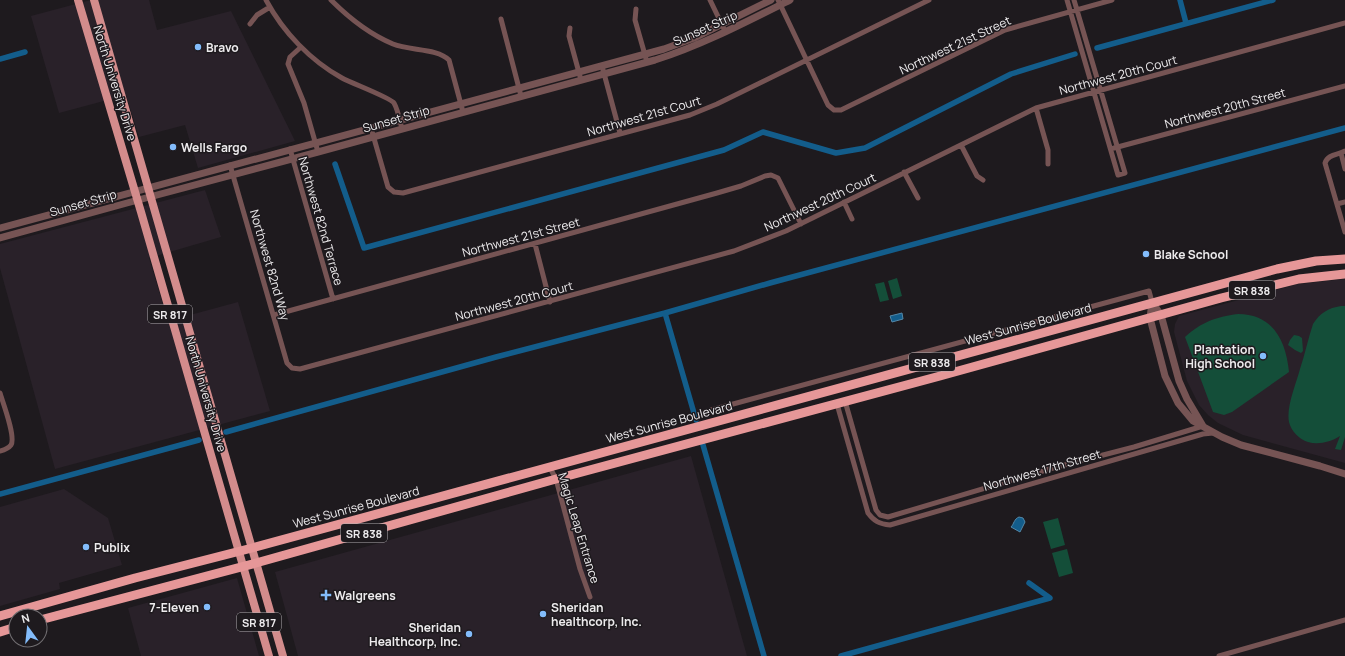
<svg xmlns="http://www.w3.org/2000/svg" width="1345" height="656" viewBox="0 0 1345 656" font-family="Manrope,sans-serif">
<rect width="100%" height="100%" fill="#1e1a1e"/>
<!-- built -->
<path fill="#292129" d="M91 0H149L157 30 231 11 295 141 198 168 185 125 139 137 126 95 59 113 31 16Z
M205 190 221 237 149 258 168 321 238 302 270 411 55 469 0 268V244Z
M1345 279V463L1243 435 1218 423 1208 415 1199 405 1187 381 1174 332 1175 324 1179 316 1298 284Z
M691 456 747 656H298L275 572Z
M64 489 108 518 122 565 59 583 60 589 0 606V507Z
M237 578 259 656H141L128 608Z"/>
<!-- green -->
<path fill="#144e39" d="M897 278 902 296 893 299 888 281Z
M884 282 889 300 880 302 875 284Z
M1341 306H1345V437L1341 450 1335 449 1340 436C1331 442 1318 445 1308 442 1299 439 1291 431 1289 422 1286 407 1296 384 1300 369 1305 354 1308 339 1313 324 1320 313 1328 308 1341 306Z
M1238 314C1273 314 1286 341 1289 372L1232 412 1224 415 1213 412 1185 337C1202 322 1215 317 1238 314Z
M1294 335 1299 336 1302 338 1303 351 1301 353 1295 350 1288 345 1290 340Z
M1058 518 1065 545 1051 549 1043 522Z
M1067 549 1073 573 1059 577 1052 553Z"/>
<!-- water -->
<path fill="#135d8b" stroke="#5488a8" d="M902 313 903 319 892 322 890 316Z
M1019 517 1023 518 1025 522 1020 532 1011 527C1014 524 1014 519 1019 517Z"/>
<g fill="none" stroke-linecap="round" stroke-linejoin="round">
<!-- canal -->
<path stroke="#135d8b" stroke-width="5.5" d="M1180 0 1186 23
M1097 48 1273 0
M0 59 25 52
M335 164 364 248 724 150 763 132 836 153 865 148 1011 74 1075 54
M665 313 696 420
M226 432 496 357 665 313 770 283 1345 128
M703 445 764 656
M0 494 199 440
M841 656 1050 598 1029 583"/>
<!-- minor -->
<path stroke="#765454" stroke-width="5" d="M266 0C283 32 311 61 342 78 351 83 391 98 394 103 398 110 400 121 402 129
M331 0C349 18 369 34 393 44 410 51 437 48 449 60L463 112
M710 0 725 31
M778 0 828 105 834 110H841L1005 30 1112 0
M1067 0 1118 175 1125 173 1074 0
M636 9 635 20 647 62
M501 19 521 96
M250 24 257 15 270 7
M570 28 569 36 581 80
M301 47 290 57 288 64 304 103 318 152
M602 66 620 133
M1036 108 1048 150V164
M371 128 388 187 394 192 403 193 690 115 717 104 929 0
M961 145 977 176 983 180
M1114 148 1345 86
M290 149 333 299
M1345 151C1338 155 1328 154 1325 163L1345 232
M1341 153 1345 169
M230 165 287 363 292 368 300 369 734 251 786 231 1036 108 1345 23
M904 172 918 198
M844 202 852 219
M1337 204 1345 202
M535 244 550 302
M274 315 717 193 741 186 765 176 771 175 778 178 801 224
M0 393C3 403 16 437 11 445 8 449 4 450 0 451
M845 401 876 510 880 515 888 517 1053 468 1134 447 1203 426
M837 404 868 513C874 521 879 524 890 525L1203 434 1213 433
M711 410 1149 291 1152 302
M549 466 556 479 580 569 590 597
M1219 656 1345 620"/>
<!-- tertiary -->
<path stroke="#765454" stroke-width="7" d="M0 228 664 49 694 38 771 0
M0 238 127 203 318 152 655 60C702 45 746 22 790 0
M1152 302 1150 318 1165 376 1178 403 1193 421 1222 437 1241 445 1320 466 1345 474
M1152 302 1161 315 1179 381 1187 399 1203 426"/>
<!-- primary -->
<path stroke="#d38c8c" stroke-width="8" d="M78 0 141 212 269 656
M94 0 283 656"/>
<!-- trunk -->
<path stroke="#e69798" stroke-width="9" d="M0 616 135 578 252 548 1277 269 1316 261 1345 259
M40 620 256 563 556 479 940 376 1221 298 1299 279 1345 274
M0 632 16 627"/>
</g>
<!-- markers -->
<g fill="#83bcfb" stroke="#1e1a1e" stroke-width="1.5">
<circle cx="198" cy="47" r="4"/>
<circle cx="173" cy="147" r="4"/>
<circle cx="1146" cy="254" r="4"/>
<circle cx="1263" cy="356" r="4"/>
<circle cx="86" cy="547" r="4"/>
<path d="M324 589h4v4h4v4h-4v4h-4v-4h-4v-4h4z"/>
<circle cx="207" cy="607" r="4"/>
<circle cx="543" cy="614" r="4"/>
<circle cx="469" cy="634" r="4"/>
</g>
<g text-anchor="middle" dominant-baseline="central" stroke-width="3" stroke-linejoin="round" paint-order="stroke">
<!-- shield labels -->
<g fill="#1e1a1e" stroke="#afacaf" stroke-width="1">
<rect x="1229" y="281" width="46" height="18" rx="3"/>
<rect x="148" y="305" width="44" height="18" rx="3"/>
<rect x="909" y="353" width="46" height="18" rx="3"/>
<rect x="341" y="524" width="46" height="18" rx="3"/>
<rect x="237" y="613" width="44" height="18" rx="3"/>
</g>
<g font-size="11" font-weight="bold" fill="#edebed">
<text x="1252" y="290">SR 838</text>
<text x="170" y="314">SR 817</text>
<text x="932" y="362">SR 838</text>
<text x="364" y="533">SR 838</text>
<text x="259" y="622">SR 817</text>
</g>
<!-- street labels -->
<g font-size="12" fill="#edebed" stroke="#1e1a1e">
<text transform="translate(705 28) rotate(-24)">Sunset Strip</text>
<text transform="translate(955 45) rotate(-25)">Northwest 21st Street</text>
<text transform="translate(1118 75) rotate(-15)">Northwest 20th Court</text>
<text transform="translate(115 83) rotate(73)">North University Drive</text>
<text transform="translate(1225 108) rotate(-15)">Northwest 20th Street</text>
<text transform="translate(644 116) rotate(-16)">Northwest 21st Court</text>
<text transform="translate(396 119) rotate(-16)">Sunset Strip</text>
<text transform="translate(820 202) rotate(-25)">Northwest 20th Court</text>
<text transform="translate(83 203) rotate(-16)">Sunset Strip</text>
<text transform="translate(321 221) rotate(74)">Northwest 82nd Terrace</text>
<text transform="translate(521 237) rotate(-15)">Northwest 21st Street</text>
<text transform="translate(270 265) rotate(74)">Northwest 82nd Way</text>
<text transform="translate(514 301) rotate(-15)">Northwest 20th Court</text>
<text transform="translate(1028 324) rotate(-15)">West Sunrise Boulevard</text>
<text transform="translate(206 394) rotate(74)">North University Drive</text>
<text transform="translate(669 422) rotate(-15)">West Sunrise Boulevard</text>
<text transform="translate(1042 470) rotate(-16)">Northwest 17th Street</text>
<text transform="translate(356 507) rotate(-15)">West Sunrise Boulevard</text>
<text transform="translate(579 528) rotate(73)">Magic Leap Entrance</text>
</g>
<!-- poi labels -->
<g font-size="12" font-weight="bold" fill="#edebed" stroke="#1e1a1e" text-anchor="start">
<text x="206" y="47">Bravo</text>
<text x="181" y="147">Wells Fargo</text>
<text x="1154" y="254">Blake School</text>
<text x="1255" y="349" text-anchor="end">Plantation<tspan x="1255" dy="14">High School</tspan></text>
<text x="94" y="547">Publix</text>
<text x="334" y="595">Walgreens</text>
<text x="199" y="607" text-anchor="end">7-Eleven</text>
<text x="551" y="607">Sheridan<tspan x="551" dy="14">healthcorp, Inc.</tspan></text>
<text x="461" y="627" text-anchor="end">Sheridan<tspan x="461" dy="14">Healthcorp, Inc.</tspan></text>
</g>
</g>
<!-- north arrow -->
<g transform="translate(28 628) rotate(345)"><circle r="19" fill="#1e1a1e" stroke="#716e71"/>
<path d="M0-3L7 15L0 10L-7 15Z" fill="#83bcfb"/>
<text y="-6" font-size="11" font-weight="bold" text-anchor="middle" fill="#edebed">N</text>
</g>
</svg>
